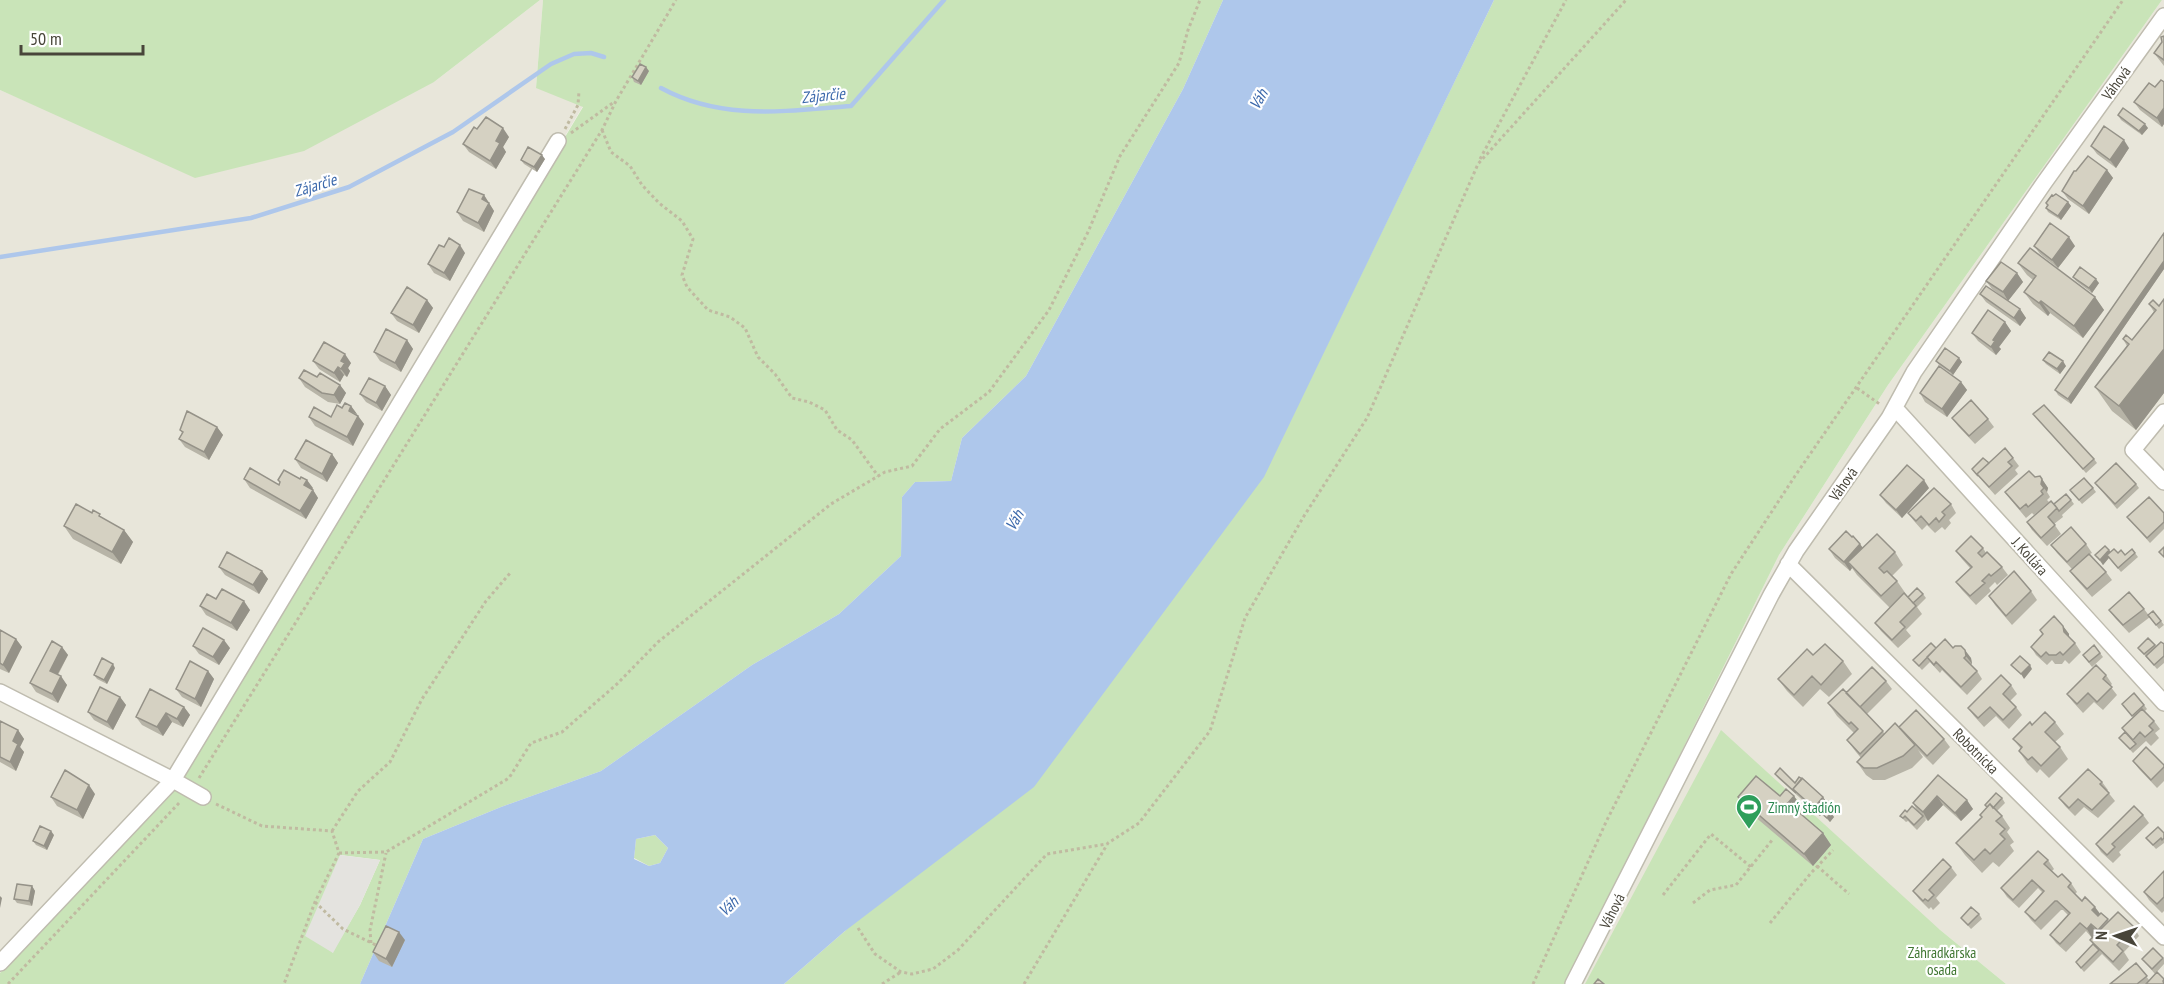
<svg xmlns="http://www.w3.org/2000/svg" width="2164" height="984" viewBox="0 0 2164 984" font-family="'PT Sans Narrow',sans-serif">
<rect width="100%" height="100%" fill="#f4f3ec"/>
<!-- residential -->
<path fill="#e8e6da" d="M540 0H543L536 87 583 106 170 796 0 973V90L39 107 434 82Z
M2162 0H2164V984H2006L1939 929 1890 984H1566L1779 555 1888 385Z"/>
<!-- green -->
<path fill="#c9e4b8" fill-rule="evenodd" d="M0 0H540L434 82 304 151 195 178 0 90Z
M543 0H1223L1183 89 1026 376 962 438 951 481 915 482 902 497 901 556 839 614 752 665 601 771 501 807 423 839 360 984H0V973L170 796 583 107 536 88ZM340 855 380 860 360 905 332 953Z
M1494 0H2162L1888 385 1779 555 1566 984H784L845 931 1263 477Z
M1721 730 1939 929 2006 984H1585Z
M655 835 668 848 660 863 649 866 634 858 636 839Z"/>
<!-- parking -->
<path fill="#e4e3df" d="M340 855 380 860 360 905 333 953 305 936Z"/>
<!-- water -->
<path fill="#aec7eb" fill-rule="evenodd" d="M1223 0H1494L1264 477 1034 787 845 931 784 984H360L423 839 501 807 601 771 752 665 839 614 901 556 902 497 915 482 951 481 962 438 1026 376 1183 89ZM655 835 668 848 660 863 649 866 634 859 636 839Z"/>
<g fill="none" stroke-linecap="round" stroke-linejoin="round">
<!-- stream -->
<path stroke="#aec7eb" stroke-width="4.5" d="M661 88C722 121 785 111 851 106L944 0
M0 257 251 218 349 187 453 132 551 64 574 54 591 53 604 57"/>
<!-- minor casing -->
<g stroke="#bfbcaf" stroke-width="18">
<path id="minor" d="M1895 408 2164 703
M2164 412 2133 450 2164 482
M1788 564 2164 937
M0 692 173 780 203 797
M0 963 173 780 558 141
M1573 984 1771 595 1796 551 1889 418 1914 372 2044 183 2164 16"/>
</g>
<!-- path -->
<path stroke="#c0baa1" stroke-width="3" stroke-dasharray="3 3" stroke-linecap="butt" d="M565 129 578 105 579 91
M602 130 611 152 630 166 642 185 659 203 682 221 693 239 682 275 687 287 708 310 730 317 745 328 758 357 775 374 792 398 809 402 825 410 837 430 852 440 878 476
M571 133 614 102
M1480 159 1566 0
M1857 388 1881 405
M199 778 602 130 616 101 676 0
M216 804 262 826 332 831 339 853 315 902 284 984
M332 831 358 791 390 762 422 699 486 601 511 572
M339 853 386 852 509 778 531 743 562 732 617 684 658 642 831 504 885 472 912 466 940 429 989 392 1049 310 1088 232 1120 156 1179 63 1188 30 1200 0
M1817 866 1849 894
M1663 895 1711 834 1751 867
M315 902 343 929 380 947
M1693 903 1710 890 1736 885 1773 839
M1770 923 1811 873 1833 850
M858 928 875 954 901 972 912 974 933 969 958 950 1047 854 1107 844
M371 943 370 930 386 853
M8 984 180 802
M882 984 901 972
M1024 984 1108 843 1139 823 1210 731 1245 618 1304 516 1367 418 1478 164 1626 0
M1533 984 1606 822 1731 574 1795 476 2123 0"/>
<!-- minor -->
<use href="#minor" stroke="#fff" stroke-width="15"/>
</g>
<!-- wall -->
<path fill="#b7b4a7" d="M2164 36V66L2154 53 2162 42Z
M649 71 641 85 634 82 632 77Z
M2164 82V124L2162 127 2140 110 2134 102Z
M2118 115 2148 128 2142 135 2121 120Z
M477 129 509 137 503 147 506 152 496 169 469 152 463 144Z
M2091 146 2129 148 2116 168 2097 154Z
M545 159 537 172 524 164 521 160Z
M2107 170 2113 178 2089 214 2068 199 2062 191Z
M484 195 494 211 484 232 463 221 457 212Z
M2053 196 2068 202 2071 206 2061 220 2048 212 2046 208 2047 205 2046 203Z
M2164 233V269L2071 404 2058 395 2055 390Z
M2034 246H2075L2058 268 2040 254Z
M444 247 465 253 450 281 434 273 428 264Z
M2018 263 2095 297 2104 310 2083 338 2050 313 2048 316 2033 304 2024 292 2033 280 2027 275Z
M2017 273 2023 282 2008 301 1992 289 1986 281Z
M2073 277 2099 283 2092 293 2076 281Z
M1980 294 2020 309 2026 318 2020 326 1986 302Z
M2164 299V393L2136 430 2112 411 2095 387 2127 346 2123 339 2132 340 2154 312 2149 304 2159 306Z
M427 300 433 308 419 333 397 321 391 313Z
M2005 322 2011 331 1999 347 2001 349 1996 355 1978 341 1972 333Z
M407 340 413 349 401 372 380 361 374 352Z
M1959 358 1962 362 1953 375 1939 365 1936 361Z
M2043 360 2066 366 2060 374 2046 364Z
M313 361 351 363 348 368 350 371 347 377 344 375 340 382 319 369Z
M317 377 340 385 346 393 340 404 328 402 305 387 299 378Z
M1961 382 1967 390 1947 417 1925 402 1920 393Z
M385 386 391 395 382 411 366 402 360 394Z
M351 406 364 424 353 446 315 426 309 417H331L342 408Z
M2033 414 2094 459 2097 463 2086 473Z
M1952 418 1988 419 1994 427 1975 444 1958 426Z
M217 427 223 435 209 460 185 447 179 439 182 433 180 430Z
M332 454 338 463 327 482 301 468 295 459Z
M2013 458 2019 466 2015 470 2018 474 1995 495 1972 469 1989 463Z
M2035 477 2042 479 2048 488 2047 492 2050 497 2047 500 2049 502 2034 515 2032 513 2026 518 2011 500 2005 492Z
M244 479 279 485 280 483 278 480 300 479 307 480 318 498 306 519 250 488Z
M2095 483 2136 484 2139 488 2117 509Z
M1929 488 1902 518 1886 503 1880 495Z
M2093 488 2096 492 2082 504 2070 490Z
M2071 500 2074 504 2062 515 2063 517 2054 524 2061 534 2047 546 2032 530 2027 522 2054 504Z
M1951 504 1956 513 1949 520 1951 523 1945 530 1942 527 1935 533 1927 525 1922 530 1914 521 1908 513Z
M2164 513V529L2150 543 2127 517Z
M64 526 124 530 133 542 121 564 73 539Z
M2086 544 2092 553 2090 554 2106 572 2112 580 2092 597 2076 579 2070 571 2072 569 2057 553 2051 545Z
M1863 548 1895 552 1903 565 1892 576 1897 581 1908 597 1923 594 1926 598 1917 607 1922 614 1906 630 1911 636 1898 648 1881 631 1875 623 1890 608 1857 575 1852 568 1850 571 1835 558 1829 549Z
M1983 548 1986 553 2002 567 2008 575 1997 585 1995 582 1989 588 1991 591 1976 605 1962 590 1956 582 1970 568 1962 559 1956 551Z
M2110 553H2118L2125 555 2135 553 2138 557 2121 572 2109 558 2103 565 2095 555Z
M219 567 262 571 268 579 259 594 225 575Z
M2031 591 2037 600 2012 625 1995 605 1989 596Z
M216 599 250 610 237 631 206 615 200 606Z
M2144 609 2150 617 2129 633 2115 618 2109 610Z
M2148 615 2161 621 2164 625 2159 629Z
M2063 626 2069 634V638L2075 643 2081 652 2069 664 2065 660 2062 664H2055L2052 660 2047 665 2036 655 2031 647 2043 634 2040 630Z
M0 630 16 639 22 647 9 673 0 669Z
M2148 638 2156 646 2164 644V663L2157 669 2138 648Z
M193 646 230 648 219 665 199 654Z
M62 647 68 655 58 675 67 685 58 703 36 692 30 683Z
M1936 648H1953L1971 658 1972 664 1971 665 1977 671 1982 679 1967 695 1942 670 1940 673 1930 662 1922 670 1913 660Z
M2100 653 2103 657 2092 667 2083 655Z
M1813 655 1843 661 1852 674 1829 697 1820 689 1803 707 1787 691 1778 679Z
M115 668 107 684 97 679 94 675Z
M208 671 214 679 201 707 182 697 176 689Z
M2106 675 2112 684 2110 686 2117 695 2103 710 2094 702 2083 713 2073 702 2067 694Z
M1886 681 1892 689 1867 714 1885 734 1899 727 1944 739 1950 747 1933 765 1918 750 1923 757 1912 768 1885 780H1873L1866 775 1857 762 1861 758 1856 752 1847 740 1854 733 1837 716 1828 703 1846 693Z
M2011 685 2017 694 2010 701 2016 707 2022 715 2009 729 1996 716 1984 727 1974 716 1968 708Z
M120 697 126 705 113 730 94 720 88 712Z
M2122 704 2144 705 2147 709 2145 711 2154 721 2160 729 2155 733 2159 738 2151 746 2146 741 2133 753 2119 738 2125 732 2122 728 2133 717Z
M184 707 190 715 183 727 172 722 163 736 142 725 136 717Z
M0 721 18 730 24 739 20 747 24 752 16 771 0 762Z
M2055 722 2064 734 2055 742 2060 747 2068 759 2049 778 2040 769 2037 773 2027 763 2019 751 2021 749 2013 739 2032 725Z
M2133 761 2164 765V781L2157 788 2139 769Z
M1775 774 1795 783 1823 797 1829 806 1826 809 1834 817 1830 822 1822 814 1820 816 1778 778Z
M1938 775 1973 809 1961 821 1943 805 1928 821 1918 812 1913 803Z
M2102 782 2108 790 2107 791 2115 801 2098 818 2084 807 2075 816 2065 806 2059 798Z
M95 794 83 819 57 806 51 797Z
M1794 796 1802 808 1799 812 1823 833 1831 845 1813 866 1747 810 1738 797Z
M2002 798 2005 803 1997 811 2002 816 2010 828 2007 832 2014 842 2010 845 2014 851 1999 867 1993 862 1982 873 1965 855 1956 843 1982 817 1987 807 1985 805Z
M1907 812 1923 816 1926 820 1917 830 1908 821 1906 822 1900 816Z
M2143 815 2149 823 2119 852 2121 855 2113 863 2101 852 2096 844Z
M2164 833V843L2156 849 2146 838Z
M54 835 47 850 36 845 33 841Z
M2048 860 2054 869 2052 871 2058 877 2071 883 2077 892 2075 894 2082 901 2109 921 2134 927 2139 936 2124 952 2129 960 2119 971 2102 954 2084 972 2079 966 2076 962 2093 944 2090 940 2092 938 2086 931 2066 952 2056 943 2050 935 2068 915 2063 910H2061L2041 930 2031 920 2025 912 2043 893 2038 888 2019 908 2007 897 2001 888Z
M1951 867 1957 875 1936 898 1940 903 1933 910 1931 907 1929 909 1919 899 1913 891Z
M2164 871V911L2162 913 2149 900 2144 892Z
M32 886 35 891 32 906 17 903 14 899Z
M1979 914 1982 919 1971 929 1961 918Z
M405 940 392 967 379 961 373 952Z
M2153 948 2164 959V964L2155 974 2142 959Z
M2136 963 2149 980 2164 979V984H2110Z"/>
<!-- shaded-wall -->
<path fill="#959288" d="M646 67 649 71 641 85 638 81Z
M2164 108V124L2162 127 2157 118Z
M2145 124 2148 128 2142 135 2139 131Z
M503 128 509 137 503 147 506 152 496 169 490 161 496 141Z
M2124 140 2129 148 2116 168 2110 160Z
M542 155 545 159 537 172 534 167Z
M2107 170 2113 178 2089 214 2083 206Z
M484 195 494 211 484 232 478 223 482 199Z
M2068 202 2071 206 2061 220 2058 216Z
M2069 237 2075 246 2058 268 2052 260Z
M460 245 465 253 450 281 444 273Z
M2164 261V269L2071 404 2068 399Z
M2017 273 2023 282 2008 301 2003 292Z
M2096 279 2099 283 2092 293 2089 288Z
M2095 297 2104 310 2083 338 2074 326Z
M427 300 433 308 419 333 413 325Z
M2041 301 2050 313 2048 316 2039 303Z
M2020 309 2026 318 2020 326 2014 318Z
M2005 322 2011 331 1999 347 2001 349 1996 355 1991 347 1993 340Z
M407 340 413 349 401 372 395 363Z
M2164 349V393L2136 430 2119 406Z
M345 354 351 363 348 368 350 371 347 377 341 369V361Z
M1959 358 1962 362 1953 375 1950 371Z
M2063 361 2066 366 2060 374 2057 369Z
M338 367 344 375 340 382 334 373Z
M1961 382 1967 390 1947 417 1942 409Z
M340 385 346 393 340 404 334 395Z
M385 386 391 395 382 411 376 403Z
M351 406 357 414 349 411Z
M358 416 364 424 353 446 347 437Z
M217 427 223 435 209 460 204 452Z
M332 454 338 463 327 482 322 474Z
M2042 479 2048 488 2047 492 2041 484Z
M307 480 313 488 310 493 304 485Z
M1924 480 1929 488 1902 518 1896 510Z
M313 490 318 498 306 519 300 511Z
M124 530 133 542 121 564 112 552Z
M1860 544 1866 552 1848 562 1852 568 1850 571 1844 562Z
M2109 550 2112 554 2103 565 2100 560Z
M262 571 268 579 259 594 253 585Z
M244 601 250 610 237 631 231 623Z
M2063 626 2069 634V641L2064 632Z
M16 639 22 647 9 673 3 665Z
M224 640 230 648 219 665 213 657Z
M62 647 68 655 55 679 50 671Z
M1965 650 1971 658 1972 664 1966 656Z
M113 664 115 668 107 684 104 680Z
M2030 665 2032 669 2024 679 2021 674Z
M208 671 214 679 201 707 195 699Z
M61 676 67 685 58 703 52 694Z
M120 697 126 705 113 730 107 722Z
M184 707 190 715 183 727 177 719Z
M166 713 172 722 163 736 157 727Z
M18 730 24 739 20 747 24 752 16 771 10 762 13 741Z
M89 785 95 794 83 819 77 810Z
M1794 796 1802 808 1796 815 1788 803Z
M1937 796 1943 805 1928 821 1923 812Z
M1823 797 1829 806 1820 816 1814 808Z
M1967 800 1973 809 1961 821 1955 813Z
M1831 813 1834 817 1830 822 1827 818Z
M51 831 54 835 47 850 44 846Z
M1823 833 1831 845 1813 866 1804 854Z
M32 886 35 891 32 906 29 901Z
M0 896 2 898 0 908Z
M2095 907 2101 915 2097 918 2092 910Z
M2091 924 2097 932 2092 938 2087 929Z
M399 932 405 940 392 967 386 959Z"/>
<!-- building -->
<path fill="#d5d1c2" stroke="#959288" stroke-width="1.5" d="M2164 36V60L2154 53 2162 42 2161 37Z
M640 64 646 67 638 81 632 77Z
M2161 80 2164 82V108L2157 118 2134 102 2149 83 2155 87Z
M2123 108 2145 124 2139 131 2118 115Z
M486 117 503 128 496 141 500 143 490 161 463 144 474 127 477 129Z
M2104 126 2124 140 2110 160 2091 146Z
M528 147 542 155 534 167 521 160Z
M2088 156 2107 170 2083 206 2062 191 2074 171H2076Z
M469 189 484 195 482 199 489 203 478 223 457 212Z
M2056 194 2068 202 2058 216 2046 208 2048 205 2046 203 2052 195 2053 196Z
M2050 223 2069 237 2052 260 2034 246Z
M2164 233V261L2068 399 2055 390Z
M449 238 460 245 444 273 428 264 439 245 444 247Z
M2030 248 2095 297 2074 326 2041 301 2039 303 2024 292 2036 276 2018 263Z
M2001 262 2017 273 2003 292 1986 281Z
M2080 267 2096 279 2089 288 2073 277Z
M1986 286 2020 309 2014 318 1980 294Z
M407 287 427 300 413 325 391 313Z
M2164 299V349L2119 406 2095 387 2129 344 2123 339 2126 335 2132 340 2156 310 2149 304 2153 300 2159 306Z
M1988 310 2005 322 1993 340 1995 341 1991 347 1972 333Z
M386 329 407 340 395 363 374 352Z
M324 342 345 354 341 361 345 363 341 369 338 367 334 373 313 361Z
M1945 348 1959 358 1950 371 1936 361Z
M2049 352 2063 361 2057 369 2043 360Z
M1939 366 1961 382 1942 409 1920 393Z
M304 370 317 377 320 373 340 385 334 395 322 393 299 378Z
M369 378 385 386 376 403 360 394Z
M1971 400 1988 419 1969 436 1952 418Z
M345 403 351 406 349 411 358 416 347 437 309 417 314 407 331 417 337 405 342 408Z
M2044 405 2094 459 2083 469 2033 414Z
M187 411 217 427 204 452 179 439 183 432 180 430Z
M306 440 332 454 322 474 295 459Z
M2005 448 2013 458 2008 462 2012 466 1989 487 1977 474Z
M1983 458 1989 463 1977 474 1978 476 1972 469Z
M2116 463 2136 484 2115 504 2095 483Z
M1907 465 1924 480 1896 510 1880 495Z
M250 468 279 485 280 482 278 480 284 470 300 479 301 477 307 480 304 485 313 490 300 511 244 479Z
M2029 471 2035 477 2040 476 2042 479 2041 484 2044 488 2041 491 2043 494 2028 507 2026 504 2020 509 2005 492Z
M2084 478 2093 488 2079 500 2070 490Z
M1934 488 1951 504 1942 512 1945 515 1939 522 1936 518 1929 525 1921 516 1916 521 1908 513Z
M2066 494 2071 500 2059 511 2054 504Z
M2149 497 2164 513V522L2147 538 2127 517Z
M2051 501 2057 508 2048 517 2055 525 2041 538 2027 522Z
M76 504 92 513 93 510 100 514 99 516 124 530 112 552 64 526Z
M2071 527 2086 544 2067 562 2051 545Z
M1846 531 1852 537 1853 536 1860 544 1844 562 1829 549Z
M1877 534 1895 552 1879 568 1884 573 1887 571 1897 581 1881 596 1848 562Z
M1971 536 1983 548 1978 553 1982 557 1987 552 2002 567 1991 576 1989 574 1982 581 1985 583 1970 596 1956 582 1972 567 1956 551Z
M2105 546 2109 550 2100 560 2095 555Z
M2164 547V557L2159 552Z
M2114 549 2118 553 2121 550 2125 555 2132 549 2135 553 2118 568 2107 555Z
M227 552 262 571 253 585 219 567Z
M2089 554 2106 572 2087 589 2070 571Z
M2014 571 2031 591 2006 616 1989 596Z
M1917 588 1923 594 1913 603 1908 597Z
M222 589 244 601 231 623 200 606 207 594 216 599Z
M2129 592 2144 609 2123 625 2109 610Z
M1904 593 1916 606 1900 622 1905 627 1892 640 1875 623Z
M2153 611 2161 621 2156 625 2148 615Z
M2054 616 2063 626 2064 632 2075 643 2063 655 2060 652 2056 655H2049L2046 652 2041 657 2031 647 2043 634 2040 630Z
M203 628 224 640 213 657 193 646Z
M0 630 16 639 3 665 0 663Z
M2148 638 2155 645 2144 654 2138 648Z
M1945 639 1953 648 1955 646H1961L1965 650 1966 656 1964 658 1977 671 1961 687 1936 662 1934 665 1927 657Z
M52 641 62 647 50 671 61 676 52 694 30 683Z
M2161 642 2164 644V656L2154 665 2146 656Z
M1931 643 1936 648 1919 666 1913 660Z
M1825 644 1843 661 1821 685 1812 676 1794 695 1778 679 1807 649 1813 655Z
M2094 645 2100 653 2089 662 2083 655Z
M2020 656 2030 665 2021 674 2011 665Z
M102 658 113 664 104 680 94 675Z
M190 661 208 671 195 699 176 689Z
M2096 665 2106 675 2103 679 2112 687 2097 702 2088 693 2077 704 2067 694Z
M1872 667 1886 681 1860 707 1846 693Z
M2001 675 2011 685 2003 694 2016 707 2003 720 1990 707 1978 718 1968 708Z
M100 687 120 697 107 722 88 712Z
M150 689 184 707 177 719 166 713 157 727 136 717Z
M1843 689 1883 731 1860 754 1847 740 1858 729 1851 722 1849 724 1828 703Z
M2134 693 2144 705 2132 716 2122 704Z
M2142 709 2154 721 2149 726 2153 730 2145 737 2140 732 2133 740 2122 728Z
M1916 710 1944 739 1927 756 1899 727Z
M2045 712 2055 722 2045 732 2060 747 2041 766 2032 757 2028 760 2019 751 2022 747 2013 739 2030 722 2032 725Z
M0 721 18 730 13 741 18 744 10 762 0 757Z
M1895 723 1915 745 1903 756 1877 768H1864L1857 762Z
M2125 732 2136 744 2130 749 2119 738Z
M2146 747 2164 765V767L2151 780 2133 761Z
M1780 768 1795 783 1799 777 1802 779 1793 789 1796 793 1775 774Z
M2088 769 2102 782 2100 784 2109 793 2092 810 2078 799 2069 808 2059 798Z
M65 770 89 785 77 810 51 797Z
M1938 775 1967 800 1955 813 1937 796 1923 812 1913 803Z
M1756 776 1780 796 1786 789 1794 796 1788 803 1823 833 1804 854 1738 797Z
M1802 778 1823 797 1814 808 1793 789Z
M1996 793 2002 798 1993 808 1990 804 1987 807 1985 805Z
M1990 804 2002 816 1996 821 2005 829 2000 834 2005 839 1990 854 1985 849 1974 860 1956 843 1982 817 1980 815Z
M1912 806 1923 816 1914 825 1905 816 1903 818 1900 816 1905 810 1907 812Z
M2134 806 2143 815 2112 844 2115 847 2107 855 2096 844Z
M1825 808 1831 813 1827 818 1821 813Z
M40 826 51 831 44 846 33 841Z
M2158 827 2164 833V838L2162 840 2161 838 2153 845 2146 838Z
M2038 851 2048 860 2044 864 2058 877 2062 874 2071 883 2068 887 2082 901 2085 897 2095 907 2092 910 2098 916 2101 913 2108 919 2098 930 2091 924 2087 929 2080 923 2060 944 2050 935 2070 913 2057 901H2055L2035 921 2025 912 2044 891 2032 880 2013 900 2001 888Z
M1943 859 1951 867 1929 890 1934 895 1928 901 1925 899 1923 901 1913 891Z
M2164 871V897L2157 904 2144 892Z
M17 884 32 886 29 901 14 899Z
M1971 907 1979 914 1968 925 1961 918Z
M2118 912 2134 927 2117 945 2123 951 2113 962 2090 940Z
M386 926 399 932 386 959 373 952Z
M2093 944 2099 950 2081 968 2076 962Z
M2153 948 2163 958 2152 969 2142 959Z
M2136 963 2147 976 2137 984H2110Z
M2157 972 2164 979 2163 981 2164 984H2146Z
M1598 979 1604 984H1594Z"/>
<!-- icons -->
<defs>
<g id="stadium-pin" transform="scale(1.35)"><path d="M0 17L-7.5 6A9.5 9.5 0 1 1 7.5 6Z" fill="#2e9e5b" stroke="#fff"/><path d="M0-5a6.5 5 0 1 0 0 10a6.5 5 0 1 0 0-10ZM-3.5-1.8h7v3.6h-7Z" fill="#fff"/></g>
</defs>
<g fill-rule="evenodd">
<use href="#stadium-pin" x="1749" y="807"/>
</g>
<g text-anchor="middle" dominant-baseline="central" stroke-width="4.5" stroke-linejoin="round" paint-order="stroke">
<!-- street labels -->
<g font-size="15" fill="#48453a" stroke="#fff">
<text transform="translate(2116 83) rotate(-54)">Váhová</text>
<text transform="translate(1843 484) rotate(-55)">Váhová</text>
<text transform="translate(2030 556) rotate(48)">J. Kollára</text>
<text transform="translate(1976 751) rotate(45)">Robotnícka</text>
<text transform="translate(1612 911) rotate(-63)">Váhová</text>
</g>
<!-- leisure labels -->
<g font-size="15" fill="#27864d" stroke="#fff" text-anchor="start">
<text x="1768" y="807">Zimný štadión</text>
</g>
<!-- park labels -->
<g font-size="15" fill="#3f7631" stroke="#fff">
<text x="1942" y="952">Záhradkárska<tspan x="1942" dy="17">osada</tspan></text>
</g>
<!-- water labels -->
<g font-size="16" font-style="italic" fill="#3b68ab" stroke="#fff">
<text transform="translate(823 95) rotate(-6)">Zájarčie</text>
<text transform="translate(1258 99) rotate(-60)">Váh</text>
<text transform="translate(315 185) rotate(-17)">Zájarčie</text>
<text transform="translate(1014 520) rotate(-60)">Váh</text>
<text transform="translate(728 906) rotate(-43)">Váh</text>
</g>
</g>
<!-- north arrow -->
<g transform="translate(2116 936) rotate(272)" stroke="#ffffff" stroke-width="4.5" paint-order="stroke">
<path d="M0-4.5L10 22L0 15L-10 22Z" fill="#48453a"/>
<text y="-9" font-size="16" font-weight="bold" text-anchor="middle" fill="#48453a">N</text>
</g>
<!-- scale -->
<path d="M21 45v9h122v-9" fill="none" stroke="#48453a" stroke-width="3"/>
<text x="30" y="45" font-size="18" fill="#48453a" stroke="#ffffff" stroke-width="4.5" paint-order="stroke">50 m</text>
</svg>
